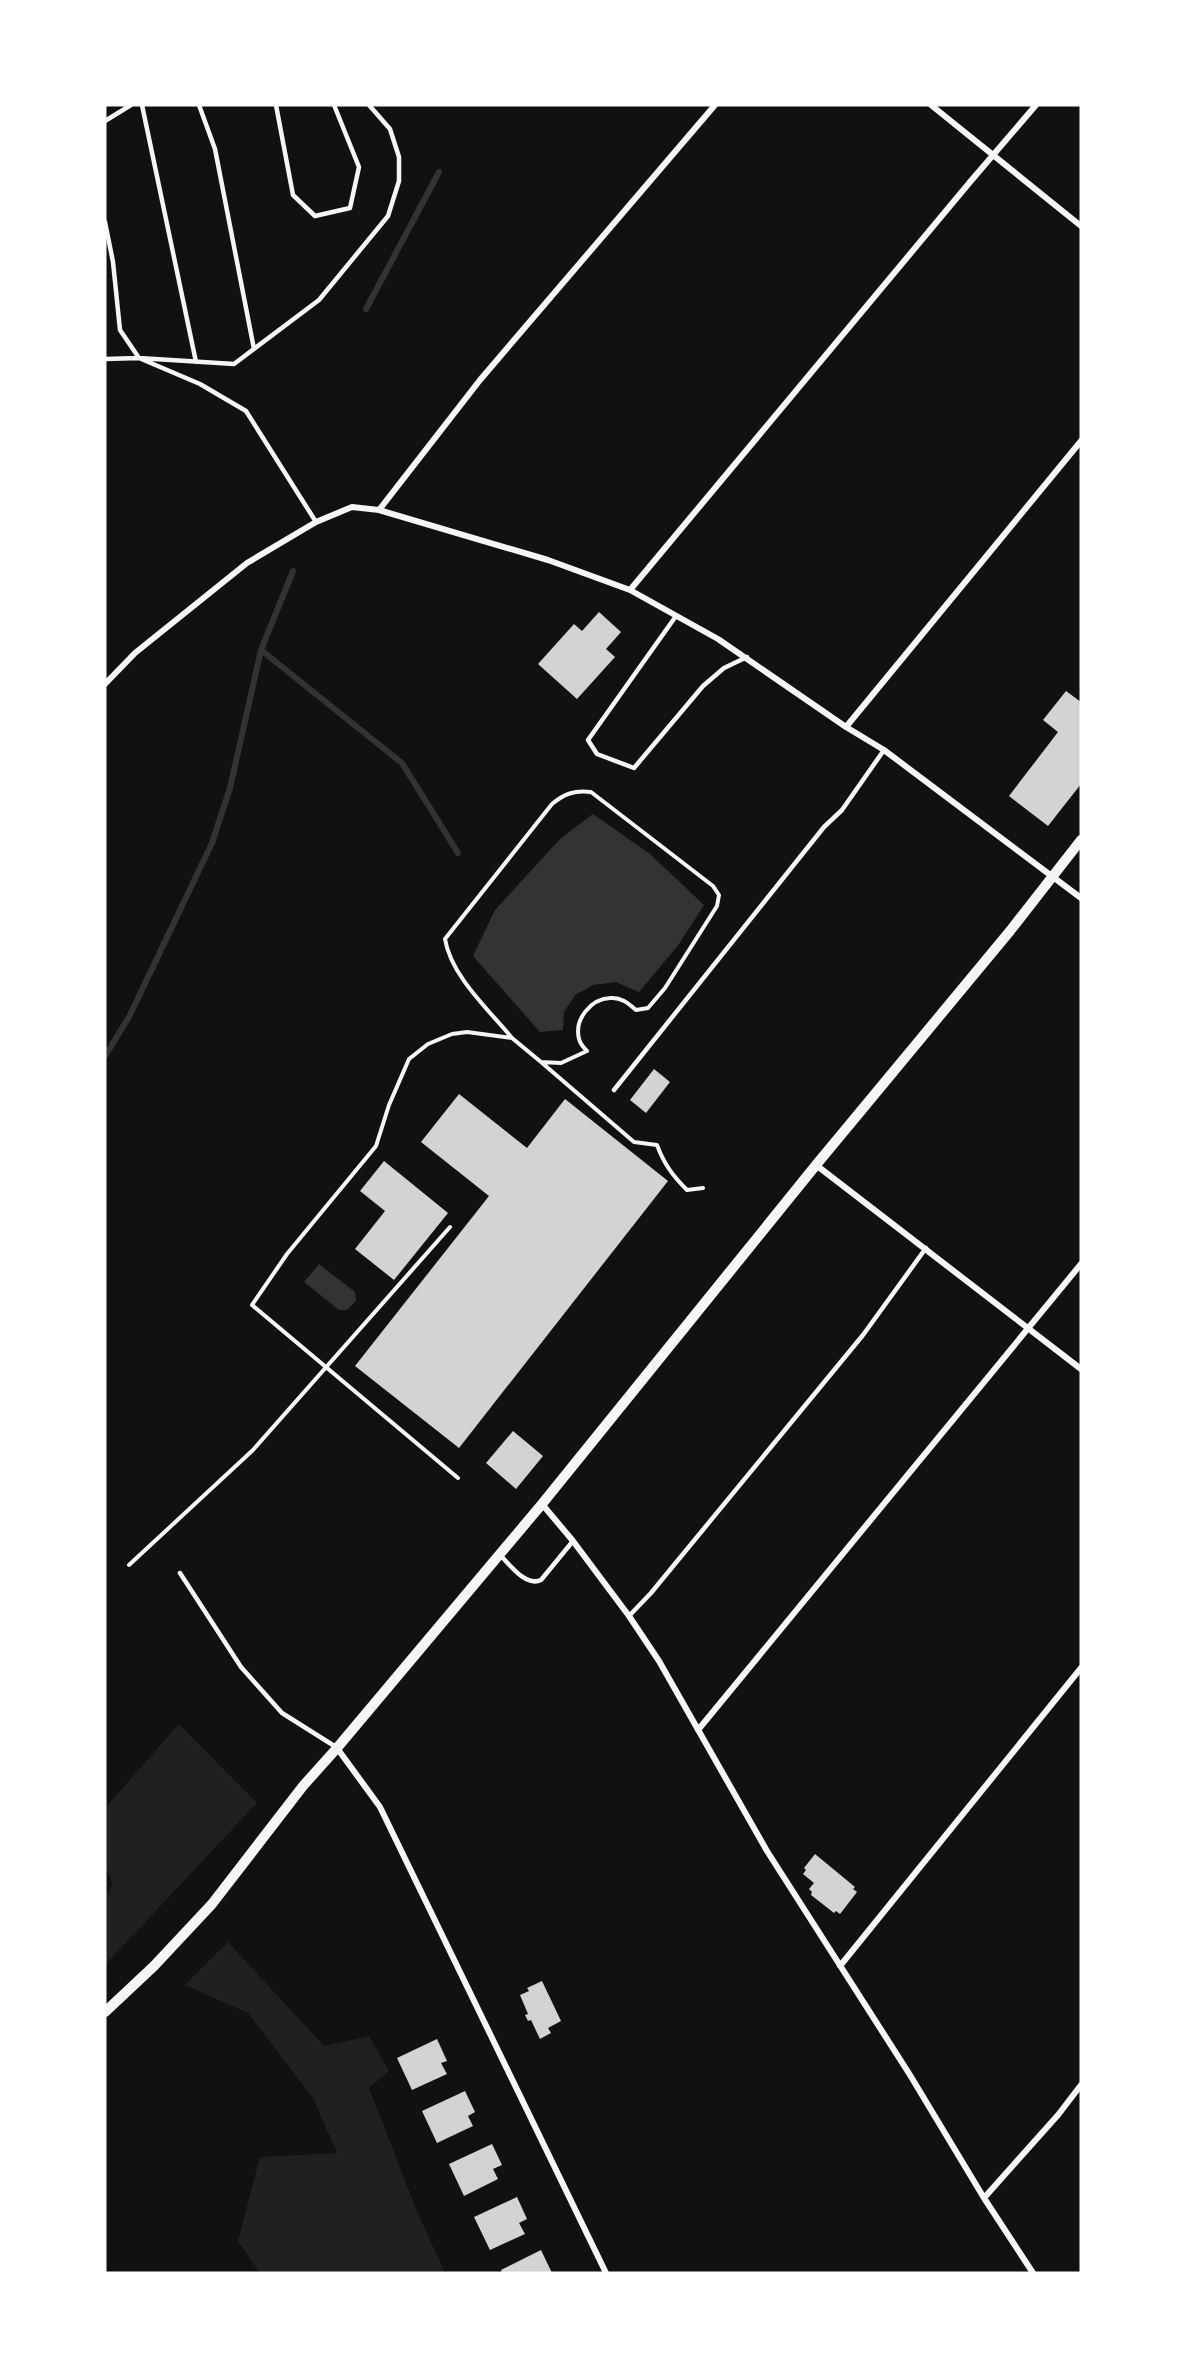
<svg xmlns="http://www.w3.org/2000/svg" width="1186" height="2378" viewBox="0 0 1186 2378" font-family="'Asap Condensed',sans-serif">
<rect width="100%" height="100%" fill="#111"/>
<!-- green -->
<path fill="#202020" d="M179 1724 257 1803 105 1965V1896L113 1885 105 1866V1808Z
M228 1942 324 2046 369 2036 389 2071 369 2088 418 2214 445 2273H260L238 2241 260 2157 337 2153 313 2098 248 2013 185 1985Z"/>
<!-- water -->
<path fill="#333" d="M593 814 650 854 704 905 679 944 639 992 616 982 593 985 575 995 564 1012 563 1030 540 1032 473 956 495 910 561 838Z
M319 1264 355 1292 356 1301 347 1310H339L304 1282Z"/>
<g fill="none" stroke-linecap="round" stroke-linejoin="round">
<!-- stream -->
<path stroke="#333" stroke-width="6" d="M366 309 439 172
M261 650 402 763 458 853
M105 1056 129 1017 212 843 230 788 261 650 293 571"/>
</g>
<!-- building -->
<path fill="#d3d3d3" d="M599 612 621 632 606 649 615 657 577 699 538 664 574 624 582 631Z
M1066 691 1081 702V784L1048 826 1009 796 1058 732 1043 720Z
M654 1069 670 1082 646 1113 630 1100Z
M459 1094 527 1148 565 1099 668 1181 459 1448 355 1366 489 1196 421 1142Z
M384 1161 448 1213 394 1280 355 1249 385 1211 360 1191Z
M513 1431 543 1456 516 1489 486 1463Z
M815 1854 855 1887 853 1889 857 1892 840 1914 836 1911 834 1913 811 1895 812 1892 809 1889 814 1883 803 1874 806 1870 804 1868Z
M542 1981 561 2021 548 2028 551 2033 540 2039 531 2020 528 2021 525 2015 528 2014 520 1995 529 1991 527 1988Z
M437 2039 447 2061 441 2063 447 2074 412 2090 397 2058Z
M465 2091 475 2112 468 2116 473 2126 437 2143 422 2111Z
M492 2144 502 2165 493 2169 498 2179 464 2196 449 2164Z
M517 2197 527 2219 519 2223 525 2234 490 2250 474 2217Z
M541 2250 552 2273H502L501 2270Z"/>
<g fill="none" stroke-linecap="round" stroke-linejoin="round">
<!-- path -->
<path stroke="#f5f5f5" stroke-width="4" d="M541 1062 634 1142 657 1145C664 1164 673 1176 687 1190L703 1188
M458 1478 252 1305 287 1254 376 1146 389 1105 409 1059 428 1044 452 1034 467 1032 512 1038 541 1062 561 1063 587 1051C584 1048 580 1043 579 1039 574 1019 591 999 610 998 621 997 628 1003 636 1010L648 1008 665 988 717 906 719 895 713 886 591 792C574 790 564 794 552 804L445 939C451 976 489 1010 512 1038
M129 1565 253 1450 450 1227"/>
<!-- service -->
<path stroke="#f5f5f5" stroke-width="4.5" d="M142 105 196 362
M199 105 215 149 254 349
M276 105 293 195 315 216 350 208 359 167 334 105
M105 121 131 105
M105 222 113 262 120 330 139 358 200 384 246 411 316 522
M105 359 139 358 234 364 319 300 388 216 399 181V157L390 129 369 105
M676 616 588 740 597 754 634 768 703 686 724 668 747 657
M614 1090 824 827 842 810 884 750
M501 1556C511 1566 526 1587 541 1580L573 1541
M180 1573 241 1667 282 1713 336 1747
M629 1616 651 1593 863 1335 926 1248"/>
<!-- minor -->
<path stroke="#f5f5f5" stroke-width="6" d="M931 105 1081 226
M379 510 548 560 630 590 718 639 846 727 884 750 1081 898
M630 590 970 182 1036 105
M105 684 135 653 247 563 316 522 352 507 379 510 480 380 715 105
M846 727 1081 441
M816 1165 1081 1369
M542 1504 573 1541 629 1616 659 1661 767 1851 910 2075 984 2198 1033 2273
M698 1730 1081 1264
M337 1748 380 1807 606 2273
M840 1966 1081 1668
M984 2198 1058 2115 1081 2085"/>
<!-- tertiary -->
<path stroke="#f5f5f5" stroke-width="10" d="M105 2012 154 1966 212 1904 303 1786 337 1748 542 1504 816 1165 1010 931 1081 840"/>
</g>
<!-- border -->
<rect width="1186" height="2378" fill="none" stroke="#ffffff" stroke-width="213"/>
</svg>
